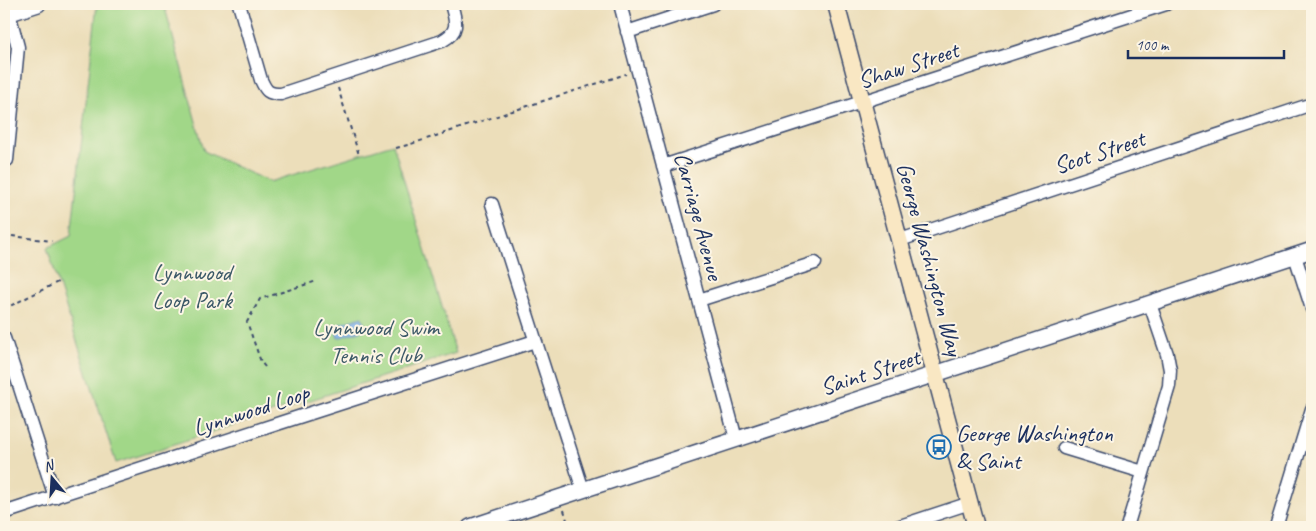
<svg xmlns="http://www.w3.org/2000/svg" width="1316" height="531" viewBox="0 0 1316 531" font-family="Caveat,sans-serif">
<rect width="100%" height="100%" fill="#fcf5e5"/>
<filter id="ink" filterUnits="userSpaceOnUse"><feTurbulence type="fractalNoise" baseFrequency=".02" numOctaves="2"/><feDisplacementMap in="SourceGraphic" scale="10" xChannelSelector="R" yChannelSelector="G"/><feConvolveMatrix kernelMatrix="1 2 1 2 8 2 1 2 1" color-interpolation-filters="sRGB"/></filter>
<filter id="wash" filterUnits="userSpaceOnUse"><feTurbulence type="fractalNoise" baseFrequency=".0096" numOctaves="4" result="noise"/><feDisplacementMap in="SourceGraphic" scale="20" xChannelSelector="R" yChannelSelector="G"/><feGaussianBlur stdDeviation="1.12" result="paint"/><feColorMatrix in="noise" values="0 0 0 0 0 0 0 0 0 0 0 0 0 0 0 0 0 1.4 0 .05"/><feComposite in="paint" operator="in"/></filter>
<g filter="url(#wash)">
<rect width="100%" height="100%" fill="#ecdeba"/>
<!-- green -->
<path fill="#a1d788" stroke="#5e8373" d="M97 4H164L204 151 269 182 393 144 456 353 116 463 47 248 71 236Z"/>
<!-- water -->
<path fill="#7bb0e9" stroke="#4b70a4" d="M362 317 366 329 338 338 334 326Z"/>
</g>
<g filter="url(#ink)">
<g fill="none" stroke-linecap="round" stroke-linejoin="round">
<!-- minor casing -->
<g stroke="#3a496c" stroke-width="15">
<path id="minor" d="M239 4 261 80C266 91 268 94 281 94L442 41C460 31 456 22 451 4
M620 4 736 439
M627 32 713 4
M7 160 18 47 9 13
M663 166 1166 4
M492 204 583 490
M900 240 1312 104
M1295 256 1312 309
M699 300 815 263
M4 338 55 497
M1064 448 1143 472
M4 513 283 422 535 341
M897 527 970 503
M1127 527 1169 386 1170 370 1167 354 1150 304
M1276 527 1312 409"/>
</g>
<!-- tertiary casing -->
<g stroke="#3a496c" stroke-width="18">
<path id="tertiary" d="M4 15 38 4
M470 527 1312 250"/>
</g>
<!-- secondary casing -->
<g stroke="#3a496c" stroke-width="19">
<path id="secondary" d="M836 4 976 527"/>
</g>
<!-- path -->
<path stroke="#3a496c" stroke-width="2" stroke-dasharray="4 4" stroke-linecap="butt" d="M338 88 359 155
M396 148 408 145 626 74
M4 235 52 241
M4 309 58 282
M265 367 261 362 247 322 260 299 317 281
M564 510 569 527"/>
<!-- minor -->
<use href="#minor" stroke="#fff" stroke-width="12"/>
<!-- tertiary -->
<use href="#tertiary" stroke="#fff" stroke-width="15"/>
<!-- secondary -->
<use href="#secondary" stroke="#f9e7c3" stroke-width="16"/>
</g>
</g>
<!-- icons -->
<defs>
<g id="bus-ring" transform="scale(1.25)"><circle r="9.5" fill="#fcf5e5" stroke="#1f6fb2" stroke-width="1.5"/><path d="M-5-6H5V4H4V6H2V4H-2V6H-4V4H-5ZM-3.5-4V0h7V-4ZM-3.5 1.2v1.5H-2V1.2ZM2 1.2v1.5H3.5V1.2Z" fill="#1f6fb2"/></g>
</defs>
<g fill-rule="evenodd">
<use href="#bus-ring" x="939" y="447"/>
</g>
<g text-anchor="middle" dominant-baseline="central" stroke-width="4" stroke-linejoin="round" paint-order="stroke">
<!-- street labels -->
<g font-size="24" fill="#1b2f5e" stroke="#fcf5e5">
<text transform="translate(908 65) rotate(-18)">Shaw Street</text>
<text transform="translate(1099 152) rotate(-18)">Scot Street</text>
<text transform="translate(699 216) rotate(75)">Carriage Avenue</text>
<text transform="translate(930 259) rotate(75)">George Washington Way</text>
<text transform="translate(870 372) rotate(-18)">Saint Street</text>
<text transform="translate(251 410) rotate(-18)">Lynnwood Loop</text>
</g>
<!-- park labels -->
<g font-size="24" fill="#3c5968" stroke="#fcf5e5">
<text x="192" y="272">Lynnwood<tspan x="192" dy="28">Loop Park</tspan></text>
<text x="376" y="327">Lynnwood Swim<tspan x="376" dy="28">Tennis Club</tspan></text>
</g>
<!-- poi labels -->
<g font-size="24" fill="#1b2f5e" stroke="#fcf5e5" text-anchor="start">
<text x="956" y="433">George Washington<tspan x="956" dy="28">&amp; Saint</tspan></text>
</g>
</g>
<!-- margin -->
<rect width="1316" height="531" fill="none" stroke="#fcf5e5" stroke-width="20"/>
<!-- north arrow -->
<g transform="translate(52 478) rotate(342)" stroke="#fcf5e5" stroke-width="4" paint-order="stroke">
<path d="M0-4L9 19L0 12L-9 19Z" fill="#1b2f5e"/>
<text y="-8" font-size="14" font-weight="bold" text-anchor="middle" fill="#1b2f5e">N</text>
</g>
<!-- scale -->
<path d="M1128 50v8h156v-8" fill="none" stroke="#1b2f5e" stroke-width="2.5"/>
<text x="1136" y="50" font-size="15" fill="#1b2f5e" stroke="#fcf5e5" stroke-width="4" paint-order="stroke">100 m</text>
</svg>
